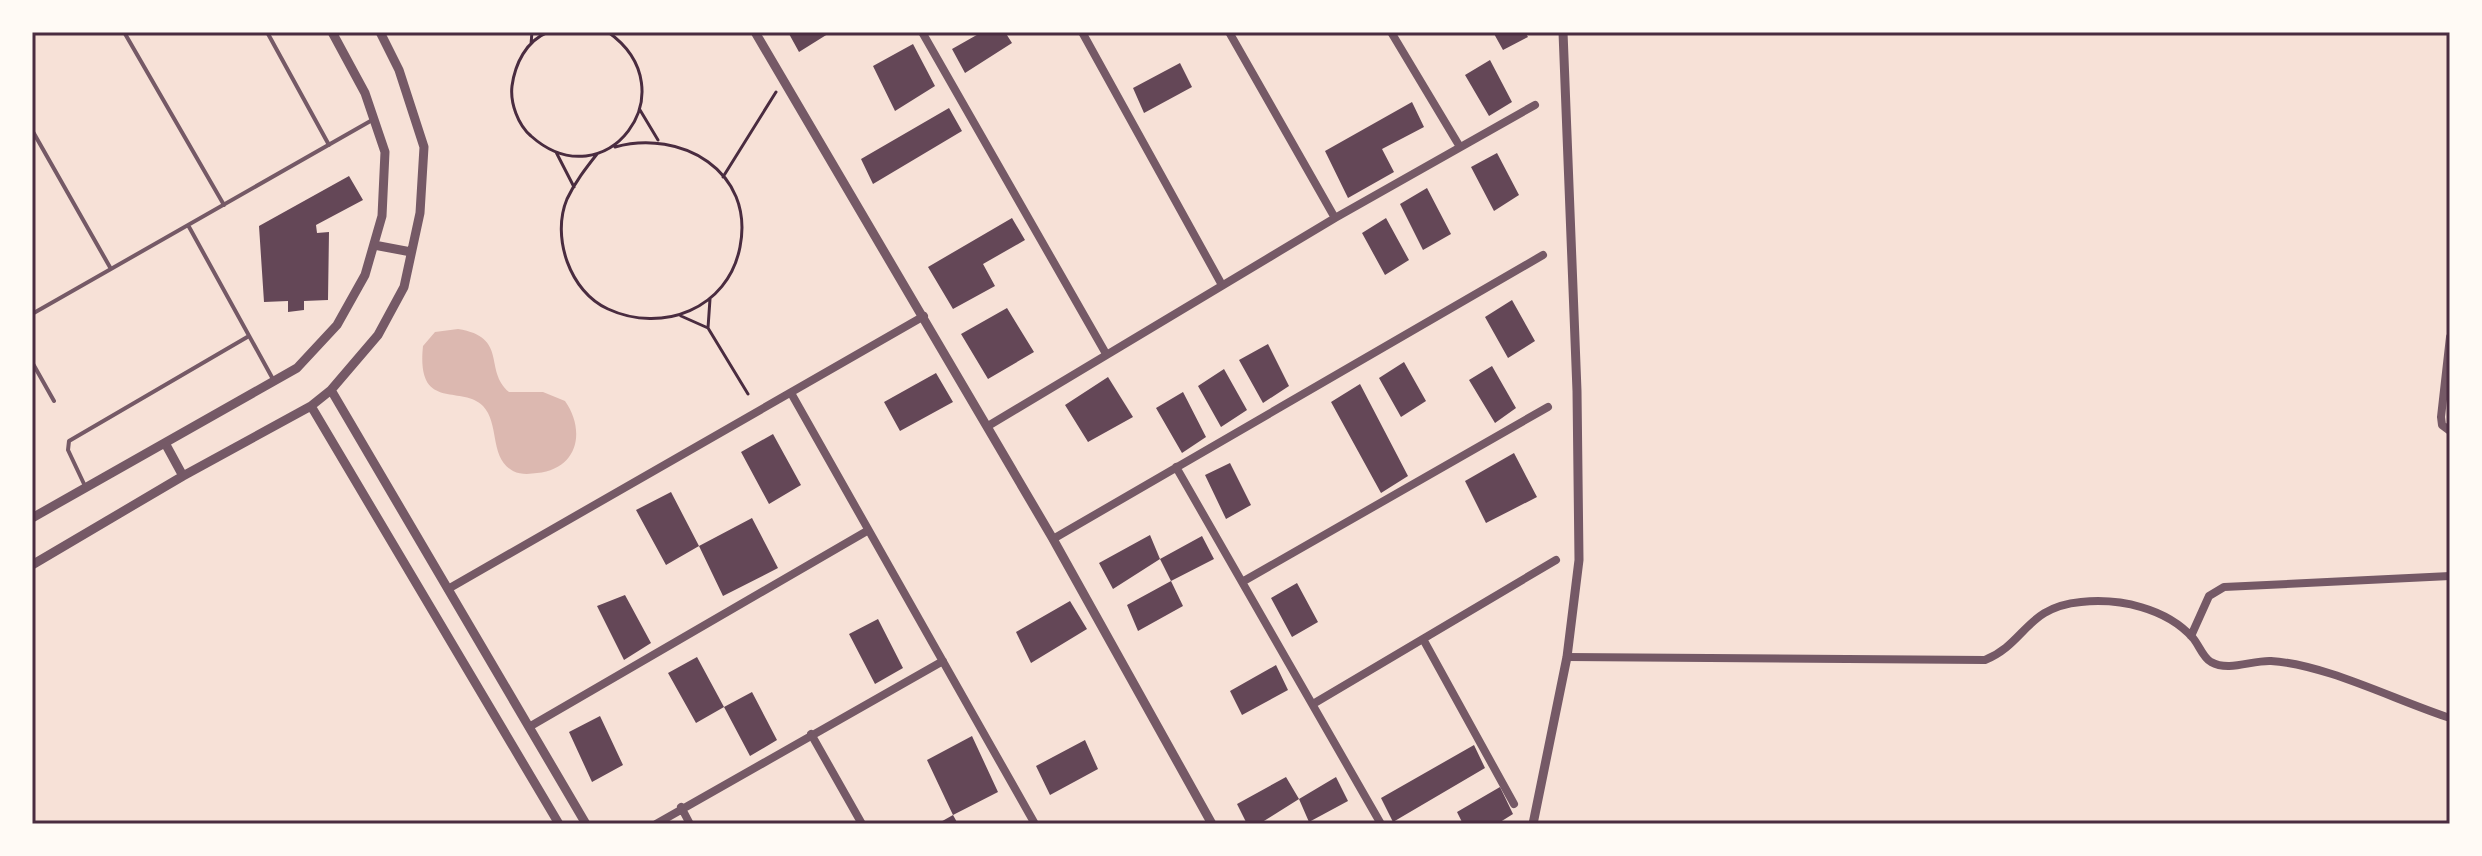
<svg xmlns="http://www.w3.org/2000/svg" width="2482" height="856" viewBox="0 0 2482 856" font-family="'DM Sans',sans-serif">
<rect width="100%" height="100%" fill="#f7e1d7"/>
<!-- water -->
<path fill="#dcb8b0" d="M458 329C509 337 483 370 509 392H543L565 401C586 431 578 469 537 473 530 474 521 475 513 471 489 458 500 424 483 406 461 384 416 413 423 346L435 332Z"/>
<!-- building -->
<path fill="#644757" d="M788 32H831L799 52Z
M982 32H1005L1012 43 965 73 952 49Z
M1493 32H1525L1528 37 1503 50Z
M913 44 935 86 895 111 873 66Z
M1490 60 1512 102 1489 116 1465 75Z
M1180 63 1192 87 1144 113 1133 88Z
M1412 102 1424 127 1382 149 1394 172 1348 198 1325 151Z
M949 108 962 131 873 184 861 159Z
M1497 153 1519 195 1494 211 1471 167Z
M349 176 363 200 316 225 317 233 329 232 328 300 304 301V310L288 312V301L264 302 259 226Z
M1427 188 1451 234 1423 250 1400 204Z
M1012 218 1025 240 983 264 995 286 953 309 928 267Z
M1386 218 1409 260 1385 275 1362 233Z
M1512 300 1535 341 1508 358 1485 317Z
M1007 308 1034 352 988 379 961 334Z
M1268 344 1289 386 1263 403 1239 360Z
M1404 362 1426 401 1401 417 1379 378Z
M1492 366 1516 408 1495 423 1469 380Z
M1224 369 1247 410 1221 427 1198 386Z
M936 373 953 402 900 431 884 402Z
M1108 377 1133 417 1088 442 1065 405Z
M1360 384 1408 476 1381 493 1331 402Z
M1183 392 1206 437 1182 453 1156 408Z
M773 434 801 485 769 504 741 452Z
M1514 453 1537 497 1486 523 1465 481Z
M1230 463 1251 505 1226 519 1205 475Z
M671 492 699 546 666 565 636 510Z
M752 518 778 568 723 596 699 546Z
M1150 535 1160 559 1202 536 1214 559 1171 581 1183 606 1138 631 1127 605 1171 581 1160 559 1113 589 1099 563Z
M1297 583 1318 622 1292 637 1271 598Z
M625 595 651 643 624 660 597 606Z
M1070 601 1087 629 1031 663 1016 632Z
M878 619 903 668 875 684 849 634Z
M697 657 724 707 696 723 668 673Z
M1276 665 1288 690 1242 715 1230 691Z
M752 692 777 740 750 756 724 707Z
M600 716 623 765 592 782 569 732Z
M972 736 998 792 953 815 958 824H937L953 815 927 760Z
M1085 740 1098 769 1050 795 1036 766Z
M1474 745 1485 768 1393 822 1381 798Z
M1286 777 1299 799 1259 824H1247L1237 804Z
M1336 777 1348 801 1309 822 1299 799Z
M1500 787 1513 814 1497 824H1463L1457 812Z"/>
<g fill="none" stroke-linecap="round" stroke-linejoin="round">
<!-- path -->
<path stroke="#4a2c40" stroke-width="3" d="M548 32C526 41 515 64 512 86 510 103 518 125 531 136 605 202 691 91 608 32
M531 44 532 32
M640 110 658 140
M556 152 574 187
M597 154C586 168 575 182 567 199 551 237 570 292 608 309 662 334 728 309 740 247 755 171 681 129 615 147
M723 177 776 92
M681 316 708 328 748 394
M708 328 710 299"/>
<!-- service -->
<path stroke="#755966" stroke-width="4" d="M124 32 224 205
M267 32 329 145
M32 130 111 269
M188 225 274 381
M32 314 374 119
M32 362 54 401
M85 486 68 450 69 441 249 336"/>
<!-- minor -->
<path stroke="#755966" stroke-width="8" d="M922 32 1105 352
M1082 32 1222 285
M1229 32 1335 218
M1391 32 1460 147
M2450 337 2441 417 2442 425 2450 431
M791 393 1035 824
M988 426 1335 218 1535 105
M1176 467 1381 824
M1053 539 1543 255
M1242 582 1548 407
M448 589 924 316
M2191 636 2209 596 2224 587 2450 576
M1423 639 1514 804
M1567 657 1985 660C2026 643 2026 607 2081 602 2120 598 2166 608 2193 638 2199 645 2203 658 2211 662 2229 672 2252 660 2271 661 2325 664 2397 701 2450 718
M1313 704 1556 560
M529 727 867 531
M811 734 862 824
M681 807 690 824
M656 824 943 661"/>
<!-- tertiary -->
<path stroke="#755966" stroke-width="9" d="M755 32 1053 539 1212 824
M374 245 411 252
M331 390 586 824
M311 406 559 824
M165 443 183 476
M32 518 297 368 337 325 365 275 382 216 385 152 365 93 332 32
M32 565 183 476 311 406 331 390 378 335 404 287 420 213 424 147 399 70 380 32
M1533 824 1567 657 1579 560 1577 391 1563 32"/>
</g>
<!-- border -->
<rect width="2482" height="856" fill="none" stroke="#fffaf5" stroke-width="68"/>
<rect x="34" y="34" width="2414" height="788" fill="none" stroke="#4a2c40" stroke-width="3"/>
</svg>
